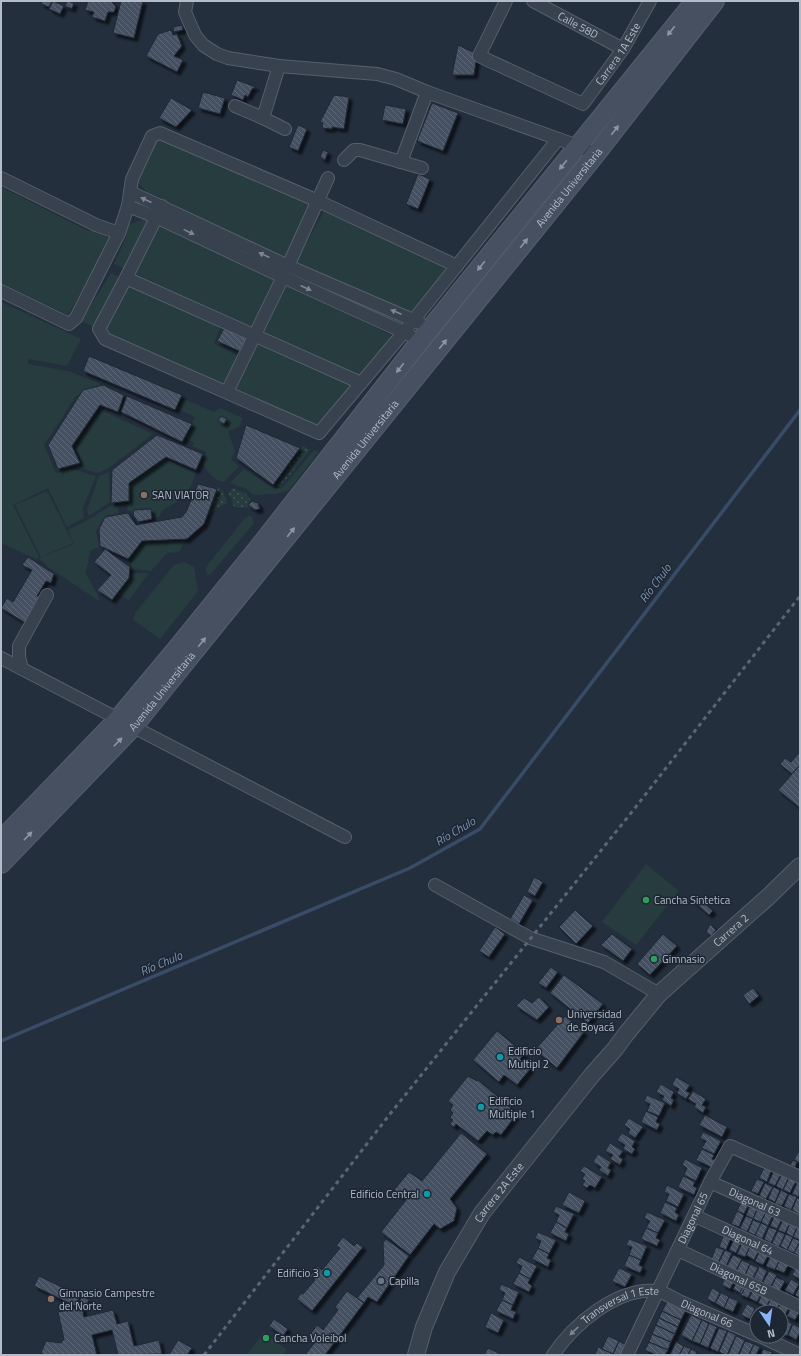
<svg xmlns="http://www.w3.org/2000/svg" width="801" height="1356" viewBox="0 0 801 1356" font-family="'Titillium Web',sans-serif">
<defs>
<pattern id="garden-dots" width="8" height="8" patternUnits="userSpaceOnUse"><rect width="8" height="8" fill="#263c3f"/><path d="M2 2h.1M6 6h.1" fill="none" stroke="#435659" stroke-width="1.8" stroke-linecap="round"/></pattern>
<pattern id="building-back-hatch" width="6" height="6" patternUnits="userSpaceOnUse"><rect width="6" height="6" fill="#455162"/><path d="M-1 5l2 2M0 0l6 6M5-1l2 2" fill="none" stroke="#5d6877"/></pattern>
<filter id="shadow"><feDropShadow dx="3.5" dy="3.5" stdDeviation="1" flood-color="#0009"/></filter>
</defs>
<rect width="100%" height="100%" fill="#242f3e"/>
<!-- green -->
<path fill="#263c3f" d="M158 133 316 206 285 260 157 202 134 179Z
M1 187 88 231 104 230 111 240 68 315 1 283Z
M325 209 448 269 401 329 287 279Z
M147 218 277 281 254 328 114 264 127 235 121 227Z
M111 273 221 326 214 344 238 356 222 390 81 321Z
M285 283 395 337 360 377 261 331Z
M1 302 81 339 67 366 28 359V364L68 371 101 384 76 396 44 445 56 473 71 469 96 476 83 508 84 518 67 527 48 488 13 505 39 557 36 559 1 543Z
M259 341 354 385 317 427 233 390Z
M184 399 214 412 220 408 243 418 239 427 228 431 235 451 231 460 239 466 224 482C215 482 207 471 203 464L206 452 192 446 194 443 186 439 194 424 192 422 195 417 178 409Z
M101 410 153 434 109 468 98 473 76 467 83 464 75 447Z
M314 450 319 452 289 490 276 494 254 495 246 489 230 483 244 469 273 488H282Z
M165 459 195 473C194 486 185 495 175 503 168 508 162 508 159 517L153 518 151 508 133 510 132 514 131 511H127L128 503 130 501V484Z
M109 472 110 502 89 516 87 510 99 476Z
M47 491 73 543 41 557 15 505Z
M110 506H118L119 513 105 516 96 531 99 547 90 551 86 573 98 596 99 601 48 567 39 558 74 544 68 530 93 517Z
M248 516H252L254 523 210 575H207L206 567 244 519Z
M189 540 183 544 179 552 167 553 151 571 132 569 131 559 143 543Z
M184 562 194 567 198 591 160 639 133 620 135 613 174 565Z
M131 573H149L129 600 118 594 130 579Z
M646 864 679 891 636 945 602 922Z
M264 1332 287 1350 283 1355H247Z"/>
<!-- garden -->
<path fill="url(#garden-dots)" d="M303 446 310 450 281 486H275Z
M218 487 223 491 227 503 215 509 209 515Z
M233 488 246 494 251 500 247 504 249 507 238 508 232 505 233 500 228 494Z"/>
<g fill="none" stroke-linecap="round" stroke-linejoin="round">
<!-- stream -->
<path stroke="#394c67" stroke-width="3.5" d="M1 1041 410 868 480 829 800 410"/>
</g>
<!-- building -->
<path fill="url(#building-back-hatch)" stroke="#1f2835" filter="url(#shadow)" d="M42 1H52L49 7 41 4Z
M53 1 64 6 60 14 49 9Z
M67 1 74 3 72 9 65 6Z
M88 1H111L116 7 114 12H108L105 21 92 17 94 12 85 10Z
M121 1H143L134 38 113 33Z
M182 25 183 30 174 32 173 27Z
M171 30 173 35 177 34 182 46 174 56 183 60 177 72 146 56 158 34Z
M458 45 477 54 474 75H452Z
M237 80 256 87 252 89 248 97 245 95 243 100 231 95Z
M203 92 225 98 220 114 198 108Z
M334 95 349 97 344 129 332 127V129L322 128 323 123 320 122Z
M171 98 192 110 176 127 159 118Z
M432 103 458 113 443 151 417 141Z
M385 105 406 109 403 124 382 120Z
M298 125 307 129 298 151 289 147Z
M323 150 328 152 325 160 320 157Z
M418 174 430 179 418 209 406 204Z
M226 325 249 335 241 352 217 341Z
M89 356 182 395 175 410 83 371Z
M103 385 124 395 118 412 100 405 72 446 80 463 58 469 48 445 83 390Z
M127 396 192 424 182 442 121 412Z
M221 416 227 419 224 424 218 421Z
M246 425 300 448 273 485 236 458Z
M157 435 203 454 196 470 166 457 129 483V501L111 503 112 470Z
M198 484 217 489 204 524 187 539 142 541 128 559 100 546 99 529 105 517 128 513 136 525 182 517 186 512Z
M252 501 258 503 260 509 255 510 248 505Z
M151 509 152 519 138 522 133 515 134 510Z
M105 549 130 567 129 578 112 600 97 590 111 575 94 562Z
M28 557 54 574 51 583 46 581 37 596 41 599 27 624 1 608 7 598 13 602 32 570 22 565Z
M800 752V765L792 774 780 764 785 758 791 762Z
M800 765V808L778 790Z
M534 877 543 882 535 896 527 892Z
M524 895 533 900 519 924 510 919Z
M697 896 713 911 709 915 693 901Z
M575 910 593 926 576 944 559 927Z
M710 924 716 930 711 936 706 932Z
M495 927 505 934 489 957 479 951Z
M612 934 632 949 623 961 601 945Z
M663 934 677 946 650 975 637 964Z
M551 967 558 972 546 988 538 983Z
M564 975 603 1004 588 1023 550 993Z
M753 988 759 996 749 1004 743 995Z
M539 997 549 1007 537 1020 516 1006 524 998 532 1003Z
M565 1016 584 1032 557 1068 535 1050Z
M497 1031 525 1054 520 1059 531 1068 517 1085 504 1075 499 1082 473 1060Z
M468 1076 477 1081 478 1080 511 1108 510 1110 516 1115 501 1135 496 1132 493 1135 487 1131 478 1141 456 1124 454 1127 450 1124 453 1120 450 1117 453 1113 450 1110 453 1105 448 1101Z
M676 1077 690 1085 686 1091 690 1093 686 1099 677 1093 679 1089 672 1085Z
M661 1084 674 1092 671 1098 674 1100 671 1106 662 1100 664 1096 656 1092Z
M693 1091 706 1099 702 1105 706 1107 703 1113 694 1107 696 1104 688 1099Z
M647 1095 665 1103 659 1116 647 1111 650 1104 644 1101Z
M646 1111 658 1117 656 1122 660 1124 657 1130 641 1122Z
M705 1115 727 1127 722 1137 699 1125Z
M629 1118 643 1127 635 1138 628 1133 630 1129 624 1125Z
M703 1132 721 1141 714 1154 702 1148 706 1141 700 1138Z
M461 1133 487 1154 450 1199 457 1208 454 1221 440 1229 434 1224 410 1255 381 1232 406 1200 394 1190 409 1172 422 1181Z
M622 1133 635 1141 632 1147 635 1149 632 1154 623 1149 625 1145 617 1140Z
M610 1143 623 1151 619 1157 623 1159 620 1165 610 1159 613 1155 605 1151Z
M702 1149 714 1155 712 1159 716 1161 713 1168 696 1160Z
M798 1152 800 1153V1163L794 1160Z
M598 1154 611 1162 608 1168 611 1170 608 1176 599 1170 601 1167 593 1162Z
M685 1159 702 1168 696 1181 684 1175 687 1168 682 1165Z
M793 1160 797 1162 795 1167 790 1165Z
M584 1166 602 1177 595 1188 590 1185 587 1188 582 1185 585 1181 582 1179 585 1174 580 1171Z
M765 1166 772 1169 767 1182 759 1178Z
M774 1171 781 1174 775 1186 768 1183Z
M782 1174 789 1177 783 1190 776 1186Z
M683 1176 695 1182 693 1186 697 1188 694 1195 678 1187Z
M789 1178 796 1181 790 1193 783 1190Z
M757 1179 764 1182 758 1194 751 1191Z
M798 1181 800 1182 799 1197 792 1194Z
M765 1183 773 1187 766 1199 759 1196Z
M667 1185 684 1194 678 1207 666 1201 669 1194 664 1192Z
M773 1187 780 1190 775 1202 768 1199Z
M781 1190 788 1194 782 1206 775 1203Z
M569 1192 585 1201 579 1213 562 1205Z
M789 1194 797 1197 791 1210 784 1206Z
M743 1198 750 1202 744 1214 737 1211Z
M797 1198 800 1199V1211L799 1214 792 1210Z
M665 1202 677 1208 675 1212 679 1215 676 1221 660 1213Z
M751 1203 758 1206 753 1219 746 1215Z
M556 1206 574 1214 567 1228 556 1222 559 1215 553 1212Z
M759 1206 767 1210 761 1222 753 1219Z
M767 1210 774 1213 768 1226 761 1222Z
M737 1211 744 1215 739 1227 731 1224Z
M647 1212 665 1220 658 1233 646 1228 650 1221 644 1218Z
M775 1214 783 1217 777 1229 770 1226Z
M746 1216 753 1219 747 1232 740 1228Z
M784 1218 791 1221 785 1233 778 1230Z
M753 1220 761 1223 755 1235 748 1232Z
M791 1221 798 1224 793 1237 786 1233Z
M556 1222 567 1228 565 1232 569 1234 566 1241 550 1233Z
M761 1223 768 1226 762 1239 755 1235Z
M799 1224 800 1225V1240L793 1237Z
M769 1227 777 1230 771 1243 764 1239Z
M646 1228 658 1233 656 1238 660 1240 657 1246 641 1239Z
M778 1231 785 1234 779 1247 772 1243Z
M538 1232 556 1240 549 1254 538 1248 541 1241 535 1238Z
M724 1234 731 1238 726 1250 719 1247Z
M786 1234 793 1237 787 1250 780 1246Z
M343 1237 354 1246 357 1243 363 1247 312 1311 297 1299 301 1293 303 1294 315 1280 310 1276 317 1266 322 1270 340 1248 336 1246Z
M735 1237 742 1241 736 1253 729 1250Z
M793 1238 800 1241 794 1253 787 1250Z
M386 1239 409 1256 377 1302 368 1297 364 1303 357 1298 384 1265 383 1243Z
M629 1239 647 1246 641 1260 629 1255 632 1247 626 1245Z
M743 1241 751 1245 745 1257 737 1254Z
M800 1242V1256L794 1253Z
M751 1244 760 1249 754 1260 746 1255Z
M716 1247 724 1250 718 1263 711 1260Z
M538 1248 549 1254 547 1258 551 1260 548 1267 532 1259Z
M725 1250 732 1253 726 1266 719 1262Z
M760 1250 769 1254 763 1265 755 1261Z
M629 1255 641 1260 639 1265 643 1267 640 1273 624 1266Z
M733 1255 742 1259 736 1270 727 1266Z
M771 1255 780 1259 775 1270 766 1266Z
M519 1257 537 1266 530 1279 519 1273 522 1266 516 1263Z
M781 1258 790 1262 784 1273 775 1269Z
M742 1260 750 1264 745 1275 736 1271Z
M750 1264 759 1268 753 1279 745 1275Z
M798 1264 800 1265V1279L792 1275Z
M759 1266 767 1271 762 1282 753 1277Z
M619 1268 632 1274 625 1287 612 1281Z
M769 1271 777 1275 771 1286 763 1282Z
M519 1273 530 1279 528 1283 532 1286 529 1292 513 1284Z
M727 1274 736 1278 730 1289 722 1285Z
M39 1276 80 1296 75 1306 34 1286Z
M776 1277 785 1281 779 1292 771 1288Z
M739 1278 747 1283 742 1294 733 1289Z
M791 1279 799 1284 793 1295 785 1290Z
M745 1283 753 1287 748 1298 739 1294Z
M501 1284 519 1292 513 1305 502 1300 505 1293 499 1290Z
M800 1286V1298L795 1295Z
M755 1287 763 1291 757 1302 749 1298Z
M712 1288 721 1293 715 1303 707 1299Z
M347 1291 364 1303 325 1355H305L316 1341 309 1336 317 1325 323 1330 338 1310 335 1307Z
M720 1292 729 1297 724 1308 715 1303Z
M763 1292 772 1296 766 1307 758 1303Z
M82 1296 89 1300 86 1306 79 1302Z
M772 1296 781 1301 775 1312 767 1307Z
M729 1297 738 1301 733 1312 724 1308Z
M502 1300 513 1305 511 1310 516 1312 513 1319 496 1311Z
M782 1300 791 1304 785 1315 777 1311Z
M667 1302 686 1310 681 1320 662 1311Z
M747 1304 755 1308 750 1319 741 1315Z
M792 1305 800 1311 795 1320 787 1316Z
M82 1307 84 1317 113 1310 117 1324 128 1321 134 1346 159 1340 162 1354 118 1355 112 1330 92 1335 97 1355H45L41 1353 46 1341 61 1343 64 1339 58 1312Z
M756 1308 763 1312H757V1323L750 1319Z
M662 1311 681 1320 678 1327 659 1318Z
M491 1313 504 1320 498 1333 485 1327Z
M691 1315 702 1320 692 1341 681 1335Z
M659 1318 678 1327 675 1334 656 1325Z
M274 1319 288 1329 283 1336 269 1326Z
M702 1320 709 1324 700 1344 692 1341Z
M784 1320 792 1324 787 1336 781 1333V1326Z
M709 1323 717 1327 708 1348 700 1344Z
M793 1324 800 1328V1332L796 1340 788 1335Z
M656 1325 675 1334 671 1342 652 1334Z
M719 1328 727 1331 718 1352 710 1348Z
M728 1331 736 1335 727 1355H726L719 1352Z
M652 1334 671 1342 668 1350 649 1342Z
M608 1336 619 1341 613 1354 602 1349Z
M736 1336 745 1340 738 1355H728Z
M178 1340 192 1348 187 1355H169Z
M619 1341 629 1347 624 1355 613 1354Z
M745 1341 754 1344 749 1355H739Z
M649 1342 668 1350 665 1355H656L645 1350Z
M676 1342 684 1346 679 1355H670Z
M754 1344 760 1347 756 1355H749Z
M684 1346 691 1349 688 1355H679Z
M598 1347 613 1354V1355H595Z
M488 1348 502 1355H484Z
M691 1349 697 1352 696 1355H688Z
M763 1349 772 1352 771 1355H761Z"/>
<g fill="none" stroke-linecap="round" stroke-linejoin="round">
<!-- minor casing -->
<g stroke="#565f6c" stroke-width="14">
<g id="minor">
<path d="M187 1 185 12 195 35 203 45 217 54 228 58 279 66 377 74 396 79 427 92 578 146 596 154"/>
<path id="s1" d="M506 1 479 56 583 104 623 49 650 1"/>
<path id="s2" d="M533 1 623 49"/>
<path d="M235 106 263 118 279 66"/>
<path d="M263 118 285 129"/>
<path d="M344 160 354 150H360L401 162 427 92"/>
<path d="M401 162 422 168"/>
<path d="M1 178 96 225 119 233"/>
<path d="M130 192 288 266 420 323"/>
<path d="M128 206 156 217 283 277 410 335"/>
<path d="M162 206 126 278 99 329 105 339 319 433 404 332 558 139"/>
<path d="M288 266 328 178"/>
<path d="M126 278 361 383"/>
<path d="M1 291 69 324 76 318 119 233 128 206 132 179 152 136 160 133 318 201 457 266"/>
<path d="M227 392 283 277"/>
<path d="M1 658 345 837"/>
<path d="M22 669 19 657V646L47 595"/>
<path d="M435 885 530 938 604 962 659 994"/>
<path id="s3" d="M710 1182 800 1222"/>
<path id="s4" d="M695 1216 800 1264"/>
<path id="s5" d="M678 1250 800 1307"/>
<path d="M760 1336 800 1355"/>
<path id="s6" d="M553 1355C573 1325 617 1287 656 1291 664 1292 673 1298 681 1302 706 1313 732 1324 757 1335"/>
<path id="s7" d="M627 1355 710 1182 730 1146 800 1177"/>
</g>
</g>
<!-- tertiary casing -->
<g stroke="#565f6c" stroke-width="18">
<g id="tertiary">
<path id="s8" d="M416 1355 424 1327 447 1272 482 1213 592 1075 615 1049 626 1034 659 994 768 897 800 866"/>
</g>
</g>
<!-- secondary casing -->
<g stroke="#565f6c" stroke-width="20">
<g id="secondary">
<path d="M1 840 117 720 178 647 258 548 421 340 695 1"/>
<path id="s9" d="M1 864 133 727 596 154 715 1"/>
</g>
</g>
<!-- minor -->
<use href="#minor" stroke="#38414e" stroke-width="12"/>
<!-- tertiary -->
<use href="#tertiary" stroke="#38414e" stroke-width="16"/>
<!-- secondary -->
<use href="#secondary" stroke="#465061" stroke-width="18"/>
<!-- rail -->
<path stroke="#5a6575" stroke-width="3" stroke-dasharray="4 4" stroke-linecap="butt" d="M204 1355 390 1114 631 813 800 596"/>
</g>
<!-- one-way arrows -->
<defs><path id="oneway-solid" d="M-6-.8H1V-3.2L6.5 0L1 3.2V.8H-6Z"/></defs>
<g fill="#8e96a5">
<use href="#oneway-solid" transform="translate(671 31) rotate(129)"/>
<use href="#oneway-solid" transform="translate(615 130) rotate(-52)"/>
<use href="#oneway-solid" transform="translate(563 165) rotate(129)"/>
<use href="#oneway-solid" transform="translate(524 243) rotate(-51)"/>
<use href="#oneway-solid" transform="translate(481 266) rotate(129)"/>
<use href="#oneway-solid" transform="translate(443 344) rotate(-51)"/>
<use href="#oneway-solid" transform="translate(400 368) rotate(128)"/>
<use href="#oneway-solid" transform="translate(291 532) rotate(-51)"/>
<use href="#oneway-solid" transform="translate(202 642) rotate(-51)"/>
<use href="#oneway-solid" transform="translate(118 742) rotate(-46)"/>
<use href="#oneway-solid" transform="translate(28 836) rotate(-46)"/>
</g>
<g fill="#7c8592">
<use href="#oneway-solid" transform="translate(146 200) rotate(-156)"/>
<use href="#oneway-solid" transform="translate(189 232) rotate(26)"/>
<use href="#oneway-solid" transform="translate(264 255) rotate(-155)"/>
<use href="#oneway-solid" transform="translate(306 288) rotate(25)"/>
<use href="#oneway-solid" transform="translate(396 312) rotate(-157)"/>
<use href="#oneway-solid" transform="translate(574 1331) rotate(136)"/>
</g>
<!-- markers -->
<g fill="#8d6e63" stroke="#1d2633" stroke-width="1.5">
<circle cx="144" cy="495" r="4"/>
<circle cx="559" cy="1020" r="4"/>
<circle cx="51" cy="1299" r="4"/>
</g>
<g fill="#2e9e5b" stroke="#1d2633" stroke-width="1.5">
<circle cx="646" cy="900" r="4"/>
<circle cx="654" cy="959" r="4"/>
<circle cx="266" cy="1338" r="4"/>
</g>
<g fill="#0f9aa8" stroke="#1d2633" stroke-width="1.5">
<circle cx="500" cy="1057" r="4"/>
<circle cx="481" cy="1107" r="4"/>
<circle cx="427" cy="1194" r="4"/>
<circle cx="327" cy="1273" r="4"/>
</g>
<circle fill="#6b7280" stroke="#1d2633" stroke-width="1.5" cx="381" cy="1281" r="4"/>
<g text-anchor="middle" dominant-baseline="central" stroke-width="3" stroke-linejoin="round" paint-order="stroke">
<!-- street labels -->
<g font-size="11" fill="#b4bcc9" stroke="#1d2633">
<text stroke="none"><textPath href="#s2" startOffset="51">Calle 58D</textPath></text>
<text stroke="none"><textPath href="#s1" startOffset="237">Carrera 1A Este</textPath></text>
<text stroke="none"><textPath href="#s9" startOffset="884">Avenida Universitaria</textPath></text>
<text stroke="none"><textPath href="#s9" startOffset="560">Avenida Universitaria</textPath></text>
<text stroke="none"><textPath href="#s9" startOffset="236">Avenida Universitaria</textPath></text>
<text stroke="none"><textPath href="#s8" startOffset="535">Carrera 2</textPath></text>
<text stroke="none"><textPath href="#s8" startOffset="184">Carrera 2A Este</textPath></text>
<text stroke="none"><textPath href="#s3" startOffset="49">Diagonal 63</textPath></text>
<text stroke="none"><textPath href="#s7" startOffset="152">Diagonal 65</textPath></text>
<text stroke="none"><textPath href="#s4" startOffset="58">Diagonal 64</textPath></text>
<text stroke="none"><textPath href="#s5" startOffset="67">Diagonal 65B</textPath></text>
<text stroke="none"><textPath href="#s6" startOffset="87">Transversal 1 Este</textPath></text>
<text stroke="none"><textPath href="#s6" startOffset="182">Diagonal 66</textPath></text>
</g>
<!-- poi labels -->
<g font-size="11" fill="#b4bcc9" stroke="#1d2633" text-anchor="start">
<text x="152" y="495">SAN VIATOR</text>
<text x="654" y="900">Cancha Sintetica</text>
<text x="662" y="959">Gimnasio</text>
<text x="567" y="1014">Universidad<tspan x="567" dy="13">de Boyacá</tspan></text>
<text x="508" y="1051">Edificio<tspan x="508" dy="13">Multipl 2</tspan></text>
<text x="489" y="1101">Edificio<tspan x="489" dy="13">Multiple 1</tspan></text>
<text x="419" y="1194" text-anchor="end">Edificio Central</text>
<text x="319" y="1273" text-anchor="end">Edificio 3</text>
<text x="389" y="1281">Capilla</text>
<text x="59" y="1293">Gimnasio Campestre<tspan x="59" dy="13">del Norte</tspan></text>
<text x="274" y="1338">Cancha Voleibol</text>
</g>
<!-- water labels -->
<g font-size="12" font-style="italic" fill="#7c92b1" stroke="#1d2633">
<text transform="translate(655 583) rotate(-53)">Río Chulo</text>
<text transform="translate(455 831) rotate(-31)">Río Chulo</text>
<text transform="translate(161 963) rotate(-23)">Río Chulo</text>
</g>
</g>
<!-- border -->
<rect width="801" height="1356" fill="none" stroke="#b4bcc9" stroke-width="4"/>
<!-- north arrow -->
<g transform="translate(769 1324) rotate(167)"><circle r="19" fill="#1d2633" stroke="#59626f"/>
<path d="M0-3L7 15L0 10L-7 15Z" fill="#8ab4f8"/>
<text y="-6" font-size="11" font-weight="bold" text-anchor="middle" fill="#b4bcc9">N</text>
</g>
</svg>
